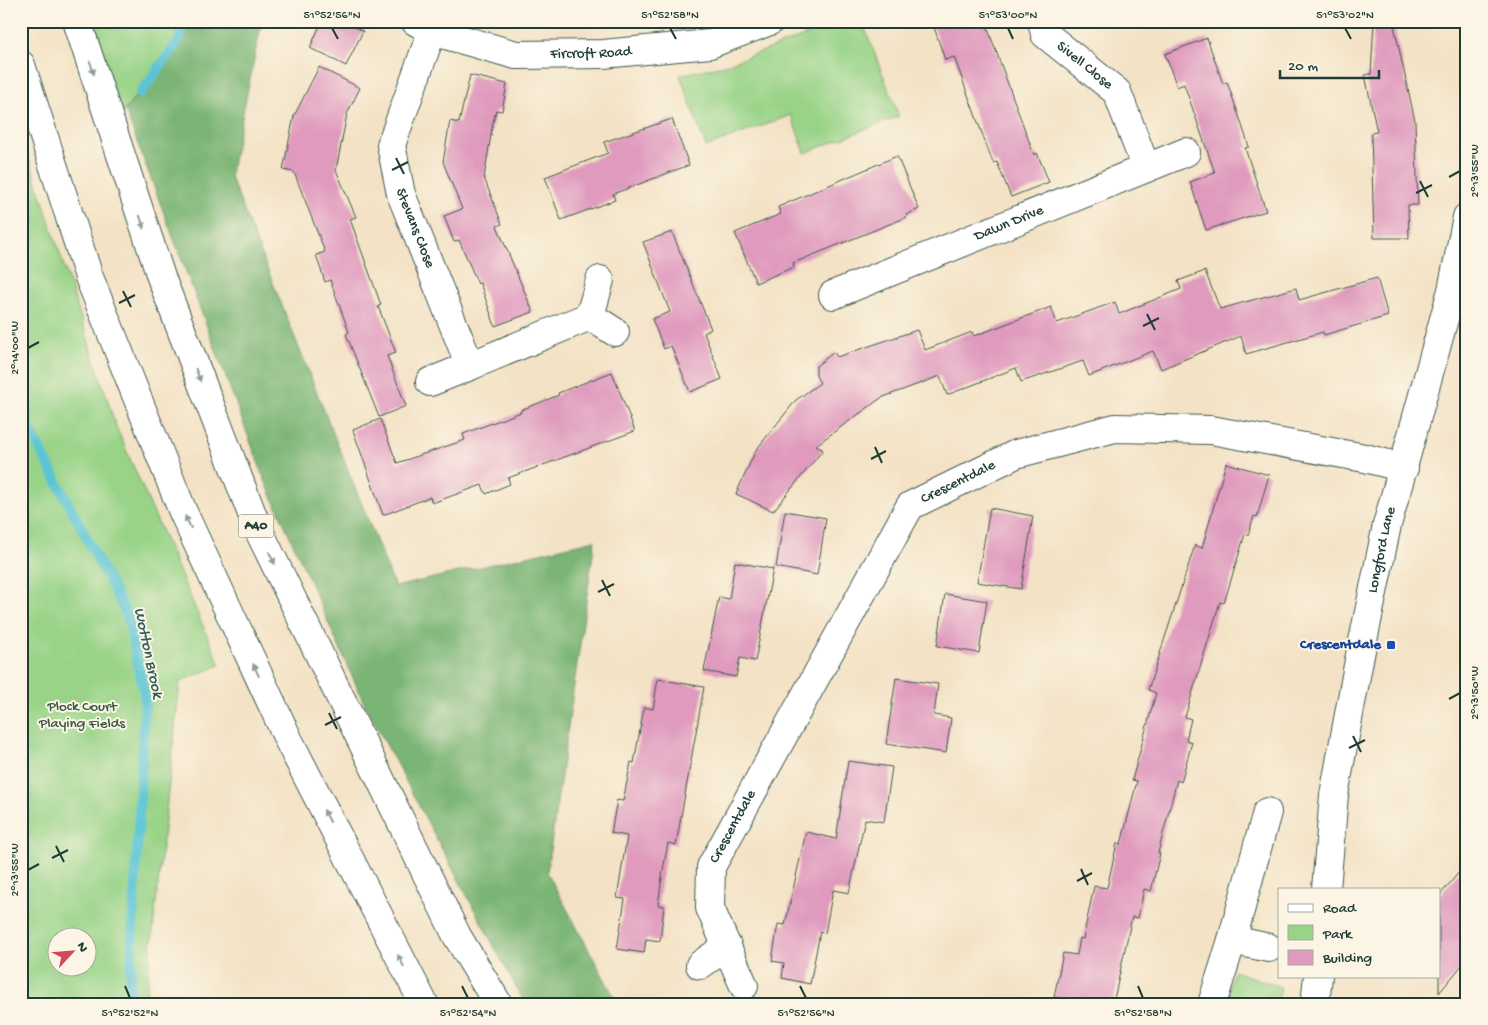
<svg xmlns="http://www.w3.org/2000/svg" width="1488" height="1025" viewBox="0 0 1488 1025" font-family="'Gochi Hand',sans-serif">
<rect width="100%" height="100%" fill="#fcf5e5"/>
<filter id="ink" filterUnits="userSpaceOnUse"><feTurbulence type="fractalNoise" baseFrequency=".02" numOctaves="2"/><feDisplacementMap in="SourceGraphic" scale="10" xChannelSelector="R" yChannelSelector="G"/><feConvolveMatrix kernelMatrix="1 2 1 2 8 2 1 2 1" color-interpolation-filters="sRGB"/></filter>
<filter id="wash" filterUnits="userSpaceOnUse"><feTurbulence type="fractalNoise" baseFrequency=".0096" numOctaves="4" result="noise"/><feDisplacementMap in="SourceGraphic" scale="20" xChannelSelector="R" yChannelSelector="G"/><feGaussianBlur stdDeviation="1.12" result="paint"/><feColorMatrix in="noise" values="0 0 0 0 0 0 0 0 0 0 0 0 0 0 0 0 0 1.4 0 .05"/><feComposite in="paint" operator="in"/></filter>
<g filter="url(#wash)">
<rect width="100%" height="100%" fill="#f3e2c5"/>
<!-- green -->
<path fill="#98d387" stroke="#5c885e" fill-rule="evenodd" d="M77 21H196C166 55 140 93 110 128Z
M845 21H862L899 116 805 153 791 115 706 147 680 75 728 64Z
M21 134 117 429 220 665 180 682 145 1004H21ZM58 938H88V968H58Z
M1234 971 1281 987 1277 1004H1224Z"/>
<!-- forest -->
<path fill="#7ab574" stroke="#4c7954" d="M196 21H262L230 176 395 587 595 540 547 872 618 1004H525L365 705 266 483 125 110Z"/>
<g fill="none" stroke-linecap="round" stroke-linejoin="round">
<!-- stream -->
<path stroke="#5ac4d5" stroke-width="10" d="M140 94 180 39 181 21
M21 229 31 218
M21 393 30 430 127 615 145 697 129 1004"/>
</g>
<g id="blocks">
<!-- building -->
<path fill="#df9abe" d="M322 21H342L363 31 346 66 310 48Z
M932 21H985L1034 155 1037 153 1049 182 1011 197 997 162 993 163 954 57 945 60Z
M1374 21H1393L1415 121 1418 205H1408L1409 238H1374L1371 133 1377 132 1365 75 1371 74Z
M1207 38 1223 84 1227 82 1241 122 1249 147 1245 148 1266 211 1206 230 1190 182 1215 173 1184 84 1177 87 1165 54Z
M319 67 360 88 347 114 336 170 356 217 350 219 381 305 378 306 396 353 387 356 406 406 379 417 346 334 349 332 330 280 325 282 316 255 325 252 294 172 283 170 294 116Z
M470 75 507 84 502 111 496 110 493 122 484 178 502 224 497 226 533 312 495 326 480 283 478 284 459 240 454 242 444 216 462 209 443 162 450 121 459 123Z
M672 119 689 165 613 194 615 200 561 220 545 177 608 153 604 142Z
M897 156 919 209 906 215 907 217 793 263 794 267 756 283 735 233 781 214 778 207Z
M672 232 711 329 704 333 722 379 690 392 671 346 664 349 652 319 670 312 643 242Z
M1205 271 1220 309 1296 288 1299 300 1377 278 1388 316 1324 335 1323 332 1246 354 1241 336 1161 369 1153 351 1089 376 1083 361 1021 382 1016 368 947 395 940 376 881 398 816 445 823 450 773 511 736 494 756 450 796 400 820 383 816 376V366L834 352 837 357 917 330 925 350 972 332 974 336 1051 307 1057 323 1115 302 1119 314 1181 289 1178 281Z
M612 372 635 431 508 478 510 484 486 494 482 485 432 503 430 497 383 515 353 430 380 419 397 463 465 440 463 434 521 412V410L559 395 558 393Z
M1226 463 1269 475 1257 517 1254 516 1248 535 1245 534 1224 603 1220 602 1185 717 1191 719 1186 740 1192 742 1181 782 1177 780 1158 853H1160L1151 891 1144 889 1138 918 1132 917 1113 1004H1064L1065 999 1054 997 1063 953 1077 955 1080 938 1083 939 1094 886 1107 888 1117 843 1121 844 1137 781 1132 780 1156 693 1148 690 1195 545 1202 548Z
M990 508 1033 516 1021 589 977 582Z
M785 511 826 518 817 575 776 567Z
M735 562 773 569 755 661 740 658 736 677 704 671 719 597 729 599Z
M945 594 987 601 979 653 937 646Z
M896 678 938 684 934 715 951 718 946 753 886 744Z
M658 679 704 687 676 845 668 843 663 870 658 905 664 906 660 941 646 939 644 953 617 949 625 899 617 898 627 836 611 833 617 800 623 801 631 762 634 763 644 707 653 709Z
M848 761 892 767 884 822 865 819 849 893 833 890 825 933 820 932 810 984 782 978 784 963 772 961 778 924 785 925 806 832 836 839Z
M1467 863V959L1439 993V896Z"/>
</g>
</g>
<g filter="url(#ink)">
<use href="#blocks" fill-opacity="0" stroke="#3f564a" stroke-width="1"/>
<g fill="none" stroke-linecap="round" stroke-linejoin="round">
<!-- minor casing -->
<g stroke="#3f564a" stroke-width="30">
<g id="minor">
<path id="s1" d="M415 21 432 31 516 55 603 54 710 44 770 21"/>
<path id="s2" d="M1042 21 1045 34 1117 92 1146 168"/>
<path id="s3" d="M432 31 391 145 401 194 470 366 590 316"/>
<path id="s4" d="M833 295 1186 152"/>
<path d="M590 316 600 280"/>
<path d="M590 316 615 332"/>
<path d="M430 382 470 366"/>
<path d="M1232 940 1269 948"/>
<path d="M700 965 727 946"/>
<path id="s5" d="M744 986 710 908 711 867 910 506 1016 454 1115 428 1211 430 1365 458 1404 468"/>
<path d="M1212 1004 1232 940 1267 812"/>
</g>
</g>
<!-- tertiary casing -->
<g stroke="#3f564a" stroke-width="30">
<g id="tertiary">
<path id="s6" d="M1326 889 1334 795 1359 660 1387 525 1452 290 1467 217"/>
<path d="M1315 1004 1318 976"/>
</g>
</g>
<!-- trunk casing -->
<g stroke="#3f564a" stroke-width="30">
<path id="trunk" d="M77 21 161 277 257 527 457 936 498 1004
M21 65 89 277 183 512 289 741 424 1004"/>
</g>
<!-- minor -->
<use href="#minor" stroke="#fff" stroke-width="28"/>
<!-- tertiary -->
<use href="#tertiary" stroke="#fff" stroke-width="28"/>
<!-- trunk -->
<use href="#trunk" stroke="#fff" stroke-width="28"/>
</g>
<!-- one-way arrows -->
<defs><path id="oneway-solid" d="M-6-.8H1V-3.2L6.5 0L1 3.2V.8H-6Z" transform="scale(1.25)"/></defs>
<g fill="#8f9e9a">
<use href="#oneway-solid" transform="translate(92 68) rotate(73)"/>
<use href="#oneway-solid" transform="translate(142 222) rotate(71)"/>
<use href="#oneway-solid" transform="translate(198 375) rotate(69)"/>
<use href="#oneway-solid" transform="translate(188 522) rotate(-115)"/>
<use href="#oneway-solid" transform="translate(272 558) rotate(64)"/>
<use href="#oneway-solid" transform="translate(256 670) rotate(-115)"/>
<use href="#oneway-solid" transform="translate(327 816) rotate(-117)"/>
<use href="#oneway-solid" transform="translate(401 961) rotate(-117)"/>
</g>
</g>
<!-- ticks -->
<path fill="none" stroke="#1f3d34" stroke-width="2" d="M332 28 338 39M670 28 676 39M1008 28 1013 39M1345 28 1351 39M396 158 404 174M392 170 408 162M1449 177 1460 171M1420 181 1428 197M1416 193 1432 185M123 291 131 307M119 303 135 295M1147 314 1155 330M1143 326 1159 318M28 348 39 342M875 447 882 463M871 459 886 451M602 580 610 596M598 592 614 584M1449 699 1460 693M329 713 337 729M325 725 341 717M1353 736 1361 752M1349 748 1365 740M56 846 64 862M52 858 68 850M1081 869 1088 885M28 870 39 864M1077 881 1092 873M125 986 130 998M462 986 468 998M800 986 806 998M1138 986 1143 998"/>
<!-- markers -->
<rect fill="#1a4fb4" stroke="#fcf5e5" stroke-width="2" x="1386" y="640" width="10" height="10" rx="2.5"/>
<g text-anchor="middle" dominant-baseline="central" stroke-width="4" stroke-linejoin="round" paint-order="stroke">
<!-- shield labels -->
<rect fill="#fcf5e5" stroke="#617469" stroke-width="1" x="238.5" y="514.5" width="35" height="23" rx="4"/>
<g font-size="14" font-weight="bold" fill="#1f3d34">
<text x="256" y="526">A40</text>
</g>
<!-- street labels -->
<g font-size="15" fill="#1f3d34" stroke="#fcf5e5">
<text stroke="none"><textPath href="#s1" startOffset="182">Fircroft Road</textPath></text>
<text stroke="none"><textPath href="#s2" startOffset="64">Sivell Close</textPath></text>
<text stroke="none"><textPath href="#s4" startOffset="190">Dawn Drive</textPath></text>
<text stroke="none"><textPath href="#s3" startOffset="208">Stevans Close</textPath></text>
<text stroke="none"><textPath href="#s5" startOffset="592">Crescentdale</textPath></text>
<text stroke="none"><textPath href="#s6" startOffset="344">Longford Lane</textPath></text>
<text stroke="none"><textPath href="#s5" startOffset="172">Crescentdale</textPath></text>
</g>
<!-- transit labels -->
<g font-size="15" font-weight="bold" fill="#164399" stroke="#fcf5e5" text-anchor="end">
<text x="1381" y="645">Crescentdale</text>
</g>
<!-- park labels -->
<g font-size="15" fill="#375b45" stroke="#fcf5e5">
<text x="82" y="707">Plock Court<tspan x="82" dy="17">Playing Fields</tspan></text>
</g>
<!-- water labels -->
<g font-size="16" font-style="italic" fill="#2e5f5c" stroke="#fcf5e5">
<text transform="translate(147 653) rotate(78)">Wotton Brook</text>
</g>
</g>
<!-- margin -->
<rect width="1488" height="1025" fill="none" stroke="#fcf5e5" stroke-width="55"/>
<!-- legend -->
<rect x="1278" y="888" width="162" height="90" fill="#fcf5e5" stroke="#a4ab9e"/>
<rect x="1288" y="904" width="25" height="8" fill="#ffffff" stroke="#a4ab9e"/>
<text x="1323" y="912" font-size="15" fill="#1f3d34">Road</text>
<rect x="1288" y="925" width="25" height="15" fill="#98d387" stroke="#a4ab9e"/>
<text x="1323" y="938" font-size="15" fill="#1f3d34">Park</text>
<rect x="1288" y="950" width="25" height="15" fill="#df9abe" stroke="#a4ab9e"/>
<text x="1323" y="962" font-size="15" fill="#1f3d34">Building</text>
<!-- north arrow -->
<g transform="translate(72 952) rotate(64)"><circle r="24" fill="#fcf5e5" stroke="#a4ab9e"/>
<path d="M0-4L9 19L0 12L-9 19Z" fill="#d1495b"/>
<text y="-8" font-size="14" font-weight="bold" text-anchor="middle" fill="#1f3d34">N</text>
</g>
<!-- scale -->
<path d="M1280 70v8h99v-8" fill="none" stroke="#1f3d34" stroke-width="2.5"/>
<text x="1288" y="70" font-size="15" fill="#1f3d34" stroke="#fcf5e5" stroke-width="4" paint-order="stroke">20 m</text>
<rect x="28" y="28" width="1432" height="970" fill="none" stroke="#1f3d34" stroke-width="2"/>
<g font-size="12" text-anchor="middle" fill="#1f3d34">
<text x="332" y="18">51°52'56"N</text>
<text x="670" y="18">51°52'58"N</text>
<text x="1008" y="18">51°53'00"N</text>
<text x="1345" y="18">51°53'02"N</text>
<text transform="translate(1474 171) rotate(-90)" y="4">2°13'55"W</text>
<text transform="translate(14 348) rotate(-90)" y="4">2°14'00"W</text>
<text transform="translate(1474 693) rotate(-90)" y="4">2°13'50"W</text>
<text transform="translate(14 870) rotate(-90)" y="4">2°13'55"W</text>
<text x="130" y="1016">51°52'52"N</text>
<text x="468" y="1016">51°52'54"N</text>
<text x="806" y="1016">51°52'56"N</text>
<text x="1143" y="1016">51°52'58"N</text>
</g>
</svg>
